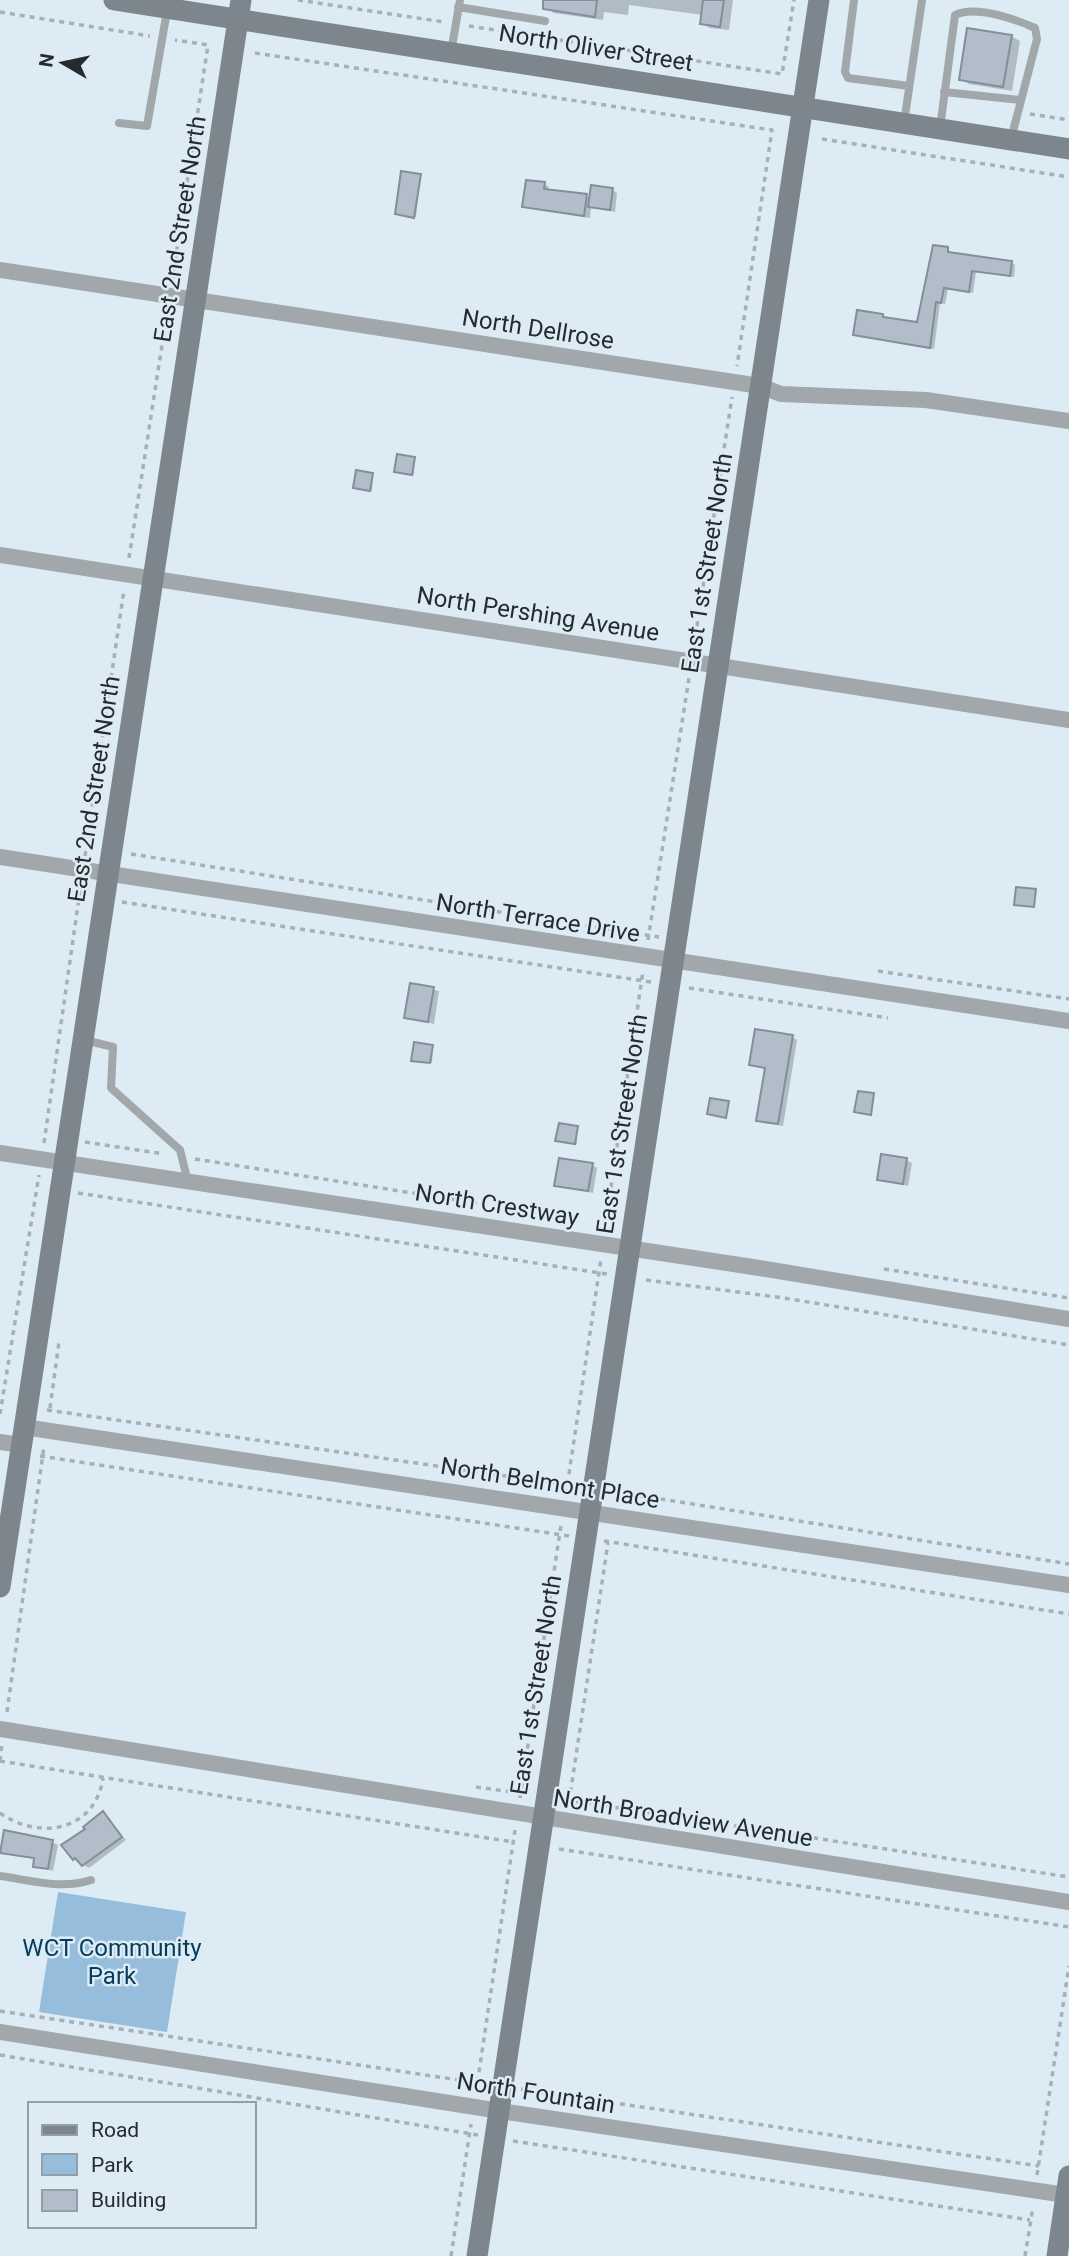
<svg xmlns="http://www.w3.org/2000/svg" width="1069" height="2256" viewBox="0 0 1069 2256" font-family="Roboto,sans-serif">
<rect width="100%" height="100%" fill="#ddebf5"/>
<!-- green -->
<path fill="#96bddb" d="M58 1892 186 1912 167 2032 39 2012Z"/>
<!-- shadow -->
<path fill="#0003" d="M547 0H745H733L729 30 710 28 702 23 703 15 629 5 628 15 604 12 603 20 554 13 546 8Z
M1011 36 1020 41 1012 91 969 84 961 79Z
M420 176 416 217 399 215Z
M544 184 549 187V191L591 198 612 190 617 193 615 212 591 207 590 218 524 206Z
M948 249 952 254 1011 262 1015 265 1014 277 976 272 973 293 948 289 945 304 940 303 934 349 854 334 883 316 918 324Z
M415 458 414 475 398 473Z
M373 475 372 491 357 488Z
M412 985 439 991 434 1024 406 1017Z
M792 1037 797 1040 783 1126 763 1123 758 1120 767 1069 750 1064Z
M433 1047 432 1063 415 1061Z
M873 1095 872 1114 858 1112Z
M577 1128V1144L559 1141Z
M906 1160 912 1163 908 1186 879 1179Z
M592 1165 597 1168 593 1193 556 1185Z
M103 1813 126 1840 89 1868 74 1859 88 1829Z
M52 1842 58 1845 53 1871 35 1866 36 1859 2 1852Z"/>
<!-- building -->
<path fill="#b1bec9" stroke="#828f99" stroke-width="2" d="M543 0H597L595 17 543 9Z
M703 0H724L720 27 700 24Z
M967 28 1012 35 1003 87 959 80Z
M401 171 421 174 414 218 395 214Z
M526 180 545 182 544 189 587 194 584 216 522 207Z
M591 185 613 188 610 210 588 207Z
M933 245 948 247V252L1012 261 1010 276 972 271 969 292 944 288 941 303 936 302 930 348 853 335 857 310 883 314V317L917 322Z
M397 454 415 457 412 475 394 472Z
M356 470 373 473 370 491 353 488Z
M1016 887 1036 889 1034 907 1014 905Z
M410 983 434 987 428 1022 404 1018Z
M755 1029 793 1035 778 1124 756 1121 765 1068 749 1065Z
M414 1042 433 1045 430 1063 411 1061Z
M858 1091 874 1093 871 1115 854 1112Z
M710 1098 729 1101 726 1118 707 1114Z
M559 1123 578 1126 575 1144 555 1141Z
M881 1154 907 1158 903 1184 877 1180Z
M559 1158 593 1163 588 1191 554 1186Z
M103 1811 122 1837 82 1866 75 1858 73 1860 61 1845 85 1829 83 1827Z
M4 1830 53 1840 48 1869 33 1867 34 1858 0 1853Z"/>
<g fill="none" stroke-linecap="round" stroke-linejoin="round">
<!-- path -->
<path stroke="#a5b0b8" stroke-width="3.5" stroke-dasharray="5 5" stroke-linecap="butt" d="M298 0 444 22
M0 12 150 36
M469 26 782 74 794 0
M255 53 772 130 737 366
M1030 114 1069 120
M822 139 1069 177
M172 281 208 45 175 40
M129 558 167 313
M694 646 732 397
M131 854 659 937
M85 856 124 590
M122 902 651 982
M648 940 689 678
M878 971 1069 999
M689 988 888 1018
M85 1142 164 1154
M44 1143 81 884
M195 1159 483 1204
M78 1193 607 1274
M605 1227 643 971
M884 1269 1069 1298
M646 1280 784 1298 1069 1345
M50 1408 59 1342
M47 1410 576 1486
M0 1414 39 1175
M40 1456 569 1536
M611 1491 1069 1564
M566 1494 601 1259
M604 1541 1069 1614
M7 1712 44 1446
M0 1761 513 1842
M0 1761 2 1744
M476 1787 520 1793
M520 1798 561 1525
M566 1800 1069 1877
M569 1802 608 1543
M0 1813C40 1841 95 1831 103 1778
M559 1849 1069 1927
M0 2011 479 2083
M0 2055 478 2135
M521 2089 1039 2166
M476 2092 515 1830
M513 2141 1030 2220
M1037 2175 1069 1966
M451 2256 471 2124
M1025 2256 1033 2207"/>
<!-- lane -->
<path stroke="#a1a7ab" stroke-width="8" d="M854 0 845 72 848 78 909 86
M458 7 545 21
M451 52 460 0
M944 92 1021 100
M119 123 147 126 167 11
M904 123 922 0
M940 128 955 15C976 5 1015 19 1035 28L1037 39 1011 139
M85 1040 113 1047 111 1088 180 1150 188 1182
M0 1876C30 1880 61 1890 91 1880"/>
<!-- street -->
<path stroke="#a1a7ab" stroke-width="16" d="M0 270 760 386 781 394 926 400 1069 421
M0 555 1069 720
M0 857 1069 1021
M0 1153 753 1267 1069 1319
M24 1427 1069 1585
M0 1442 21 1445
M0 1729 1069 1902
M0 2032 500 2111 1066 2195"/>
<!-- secondary -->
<path stroke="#7e868d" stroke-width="21" d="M114 0 1069 149
M0 1587 241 0
M477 2256 819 0
M1057 2256 1069 2176"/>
</g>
<g text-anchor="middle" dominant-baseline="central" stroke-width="5" stroke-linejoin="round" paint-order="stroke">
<!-- street labels -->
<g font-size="24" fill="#262b2f" stroke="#ddebf5">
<text transform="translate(596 48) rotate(9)">North Oliver Street</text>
<text transform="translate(180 229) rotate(-81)">East 2nd Street North</text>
<text transform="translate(538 329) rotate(9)">North Dellrose</text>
<text transform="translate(707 563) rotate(-81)">East 1st Street North</text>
<text transform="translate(538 614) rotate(9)">North Pershing Avenue</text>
<text transform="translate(94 789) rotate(-81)">East 2nd Street North</text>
<text transform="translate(538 918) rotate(9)">North Terrace Drive</text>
<text transform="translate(622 1124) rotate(-81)">East 1st Street North</text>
<text transform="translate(497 1205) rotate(9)">North Crestway</text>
<text transform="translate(550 1483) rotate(9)">North Belmont Place</text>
<text transform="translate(536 1685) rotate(-81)">East 1st Street North</text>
<text transform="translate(683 1818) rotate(9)">North Broadview Avenue</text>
<text transform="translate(536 2093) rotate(9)">North Fountain</text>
</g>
<!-- park labels -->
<g font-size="24" fill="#043c5a" stroke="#ddebf5">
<text x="112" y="1948">WCT Community<tspan x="112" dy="28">Park</tspan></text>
</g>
</g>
<!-- legend -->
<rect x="28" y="2102" width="228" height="126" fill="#ddebf5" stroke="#949ea6" stroke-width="2"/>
<rect x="42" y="2125" width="35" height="10" fill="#7e868d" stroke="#949ea6" stroke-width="2"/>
<text x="91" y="2137" font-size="21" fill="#262b2f">Road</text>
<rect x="42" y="2154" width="35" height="21" fill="#96bddb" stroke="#949ea6" stroke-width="2"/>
<text x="91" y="2172" font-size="21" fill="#262b2f">Park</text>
<rect x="42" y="2190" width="35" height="21" fill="#b1bec9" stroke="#949ea6" stroke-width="2"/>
<text x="91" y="2207" font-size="21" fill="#262b2f">Building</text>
<!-- north arrow -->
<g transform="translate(63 63) rotate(279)" stroke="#ddebf5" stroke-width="5" paint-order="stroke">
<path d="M0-5L12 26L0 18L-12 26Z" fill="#262b2f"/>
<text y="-10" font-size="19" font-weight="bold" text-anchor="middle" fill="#262b2f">N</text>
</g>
</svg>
